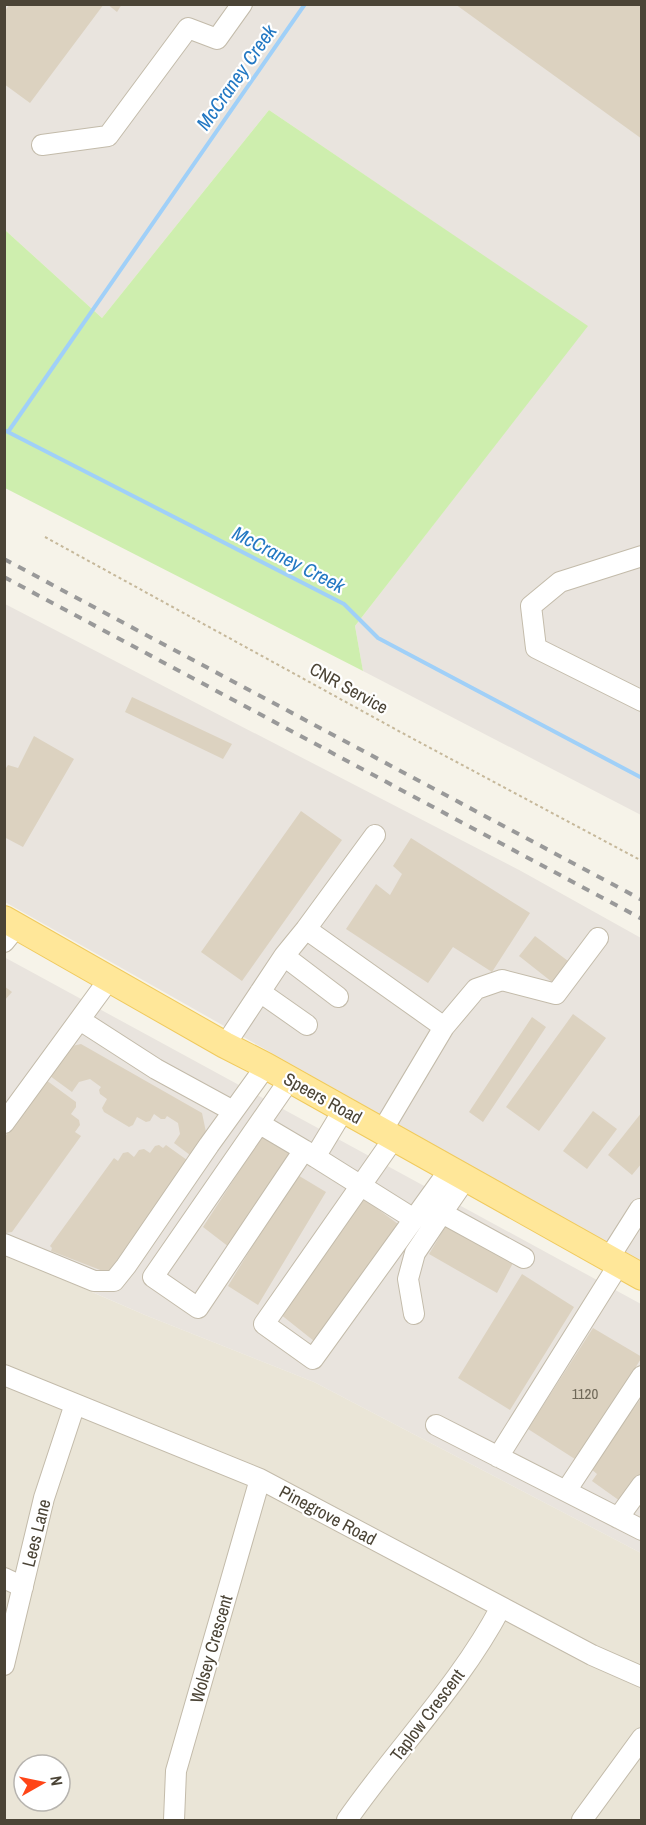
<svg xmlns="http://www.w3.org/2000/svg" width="646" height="1825" viewBox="0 0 646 1825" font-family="'Archivo Narrow',sans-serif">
<rect width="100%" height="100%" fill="#f6f3e9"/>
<!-- residential -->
<path fill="#eae5d7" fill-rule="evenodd" d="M4 1254 145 1315 314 1382 641 1553V1820H5ZM24 1765H60V1801H24Z"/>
<!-- industrial -->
<path fill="#e9e4de" d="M4 5H641V815L363 671 355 626 587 326 269 110 102 318 5 230Z
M5 604 521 871 641 938V1262L5 902Z
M4 957 641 1304V1553L314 1382 145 1315 5 1254Z"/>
<!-- green -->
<path fill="#ceeeae" d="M269 110 588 326 355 626 363 671 5 488V230L102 318Z"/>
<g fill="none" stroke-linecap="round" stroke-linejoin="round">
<!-- stream -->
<path stroke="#a0d0f8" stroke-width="4" d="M4 430 8 432 305 4
M8 432 344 604 378 638 642 778"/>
</g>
<!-- building -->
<path fill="#dcd2c0" d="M10 4H104L30 103 4 84V12Z
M107 4H122L117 12Z
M455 4H642V139Z
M132 697 232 744 223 759 125 712Z
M34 736 74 759 23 847 4 837V771L8 765 18 768Z
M301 811 342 840 242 981 201 952Z
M411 838 530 913 492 972 453 947 428 983 346 929 376 884 390 895 402 874 393 866Z
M535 936 568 961 552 982 519 956Z
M4 986 12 992 4 1001Z
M573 1014 606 1038 539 1131 506 1107Z
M532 1017 546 1027 483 1122 469 1112Z
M81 1044 202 1113 206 1132 190 1155 174 1143 180 1134 178 1123 167 1116 165 1119H161L154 1114 150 1121 146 1122 137 1117 133 1125 129 1127 104 1112 102 1108 107 1099 100 1094 99 1090 101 1087 90 1079 79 1082 72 1092 50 1076 72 1046Z
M46 1080 76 1102V1107L71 1114 79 1120 80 1125 75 1132 81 1136 12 1232 6 1233 4 1138Z
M593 1111 617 1129 587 1169 563 1151Z
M642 1112V1163L632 1175 608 1155Z
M262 1136 290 1154 229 1247 203 1227Z
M159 1145 163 1148 166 1145 187 1160 108 1273 51 1251 52 1248 50 1246 114 1158 118 1161 123 1153 128 1152 134 1157 139 1150 144 1149 150 1153 155 1146Z
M296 1174 326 1192 258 1305 228 1286Z
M359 1195 398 1224 314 1341 275 1310Z
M447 1224 513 1263 497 1293 429 1254Z
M522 1274 574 1307 510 1410 458 1378Z
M593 1328 642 1357 578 1461 528 1429Z
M642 1397V1473L620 1501 592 1481 597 1474 590 1468Z"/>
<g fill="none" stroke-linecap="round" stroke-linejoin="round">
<!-- minor casing -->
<g stroke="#c3bbaa" stroke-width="22">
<path id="minor" d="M42 145 108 136 188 28 217 39 242 4
M642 556 560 582 531 606 536 648 642 701
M306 929 444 1027 382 1131
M4 942 17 926
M284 956 338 997
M260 992 307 1025
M80 1020 156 1069 233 1111
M444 1027 476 989 502 980 556 994 598 938
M225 1045 284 956 306 929 375 835
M290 1079 153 1277 198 1308 304 1150 414 1219 313 1359 264 1324 394 1138
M4 1123 110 978
M260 1124 304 1150
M315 1157 344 1109
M466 1178 442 1213 524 1258
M414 1219 450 1169
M4 1244 94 1281H114L126 1266 209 1145 266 1066
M609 1258 640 1209 642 1210
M414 1314 408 1279 415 1253 442 1213
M4 1375 260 1479 592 1655 642 1677
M436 1425 642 1530
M498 1457 619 1264
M566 1491 642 1376
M618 1518 642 1485
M4 1578 23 1587
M4 1665 44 1498 75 1404
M174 1820 176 1771 260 1479
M347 1820C397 1748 460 1685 501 1607
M582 1820 642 1738"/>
</g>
<!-- major casing -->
<g stroke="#f0ca5d" stroke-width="28">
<path id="major" d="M4 919 225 1045 266 1066 642 1277"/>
</g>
<!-- path -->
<path stroke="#c6b89a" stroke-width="2" stroke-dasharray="3 3" stroke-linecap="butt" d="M45 537 406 735 642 861"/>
<!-- minor -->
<use href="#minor" stroke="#fff" stroke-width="20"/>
<!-- major -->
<use href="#major" stroke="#ffe799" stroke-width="26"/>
<!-- rail -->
<path stroke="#999" stroke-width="4" stroke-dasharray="8 8" stroke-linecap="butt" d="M4 559 642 900
M4 577 642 919"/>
</g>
<g text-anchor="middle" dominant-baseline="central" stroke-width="4.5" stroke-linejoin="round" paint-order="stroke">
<!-- number labels -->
<g font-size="15" fill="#6f6858">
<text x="585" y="1393">1120</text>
</g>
<!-- street labels -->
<g font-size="18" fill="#4b4436" stroke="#fff">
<text transform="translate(349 688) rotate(29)">CNR Service</text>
<text transform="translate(323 1098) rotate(29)">Speers Road</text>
<text transform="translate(328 1515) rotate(28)">Pinegrove Road</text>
<text transform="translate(36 1533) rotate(-76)">Lees Lane</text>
<text transform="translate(211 1649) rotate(-74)">Wolsey Crescent</text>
<text transform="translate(427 1715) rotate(-53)">Taplow Crescent</text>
</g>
<!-- water labels -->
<g font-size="20" font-style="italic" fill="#2378c3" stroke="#fff">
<text transform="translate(236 77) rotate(-55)">McCraney Creek</text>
<text transform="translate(289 559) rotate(27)">McCraney Creek</text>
</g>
</g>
<!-- border -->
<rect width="646" height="1825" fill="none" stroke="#4b4436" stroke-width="12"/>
<!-- north arrow -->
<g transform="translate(42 1783) rotate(81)"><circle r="28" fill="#ffffff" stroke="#b7b4af" stroke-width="1.5"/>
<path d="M0-4.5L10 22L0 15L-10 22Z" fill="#ff4517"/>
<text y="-9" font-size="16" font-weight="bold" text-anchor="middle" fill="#4b4436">N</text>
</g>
</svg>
